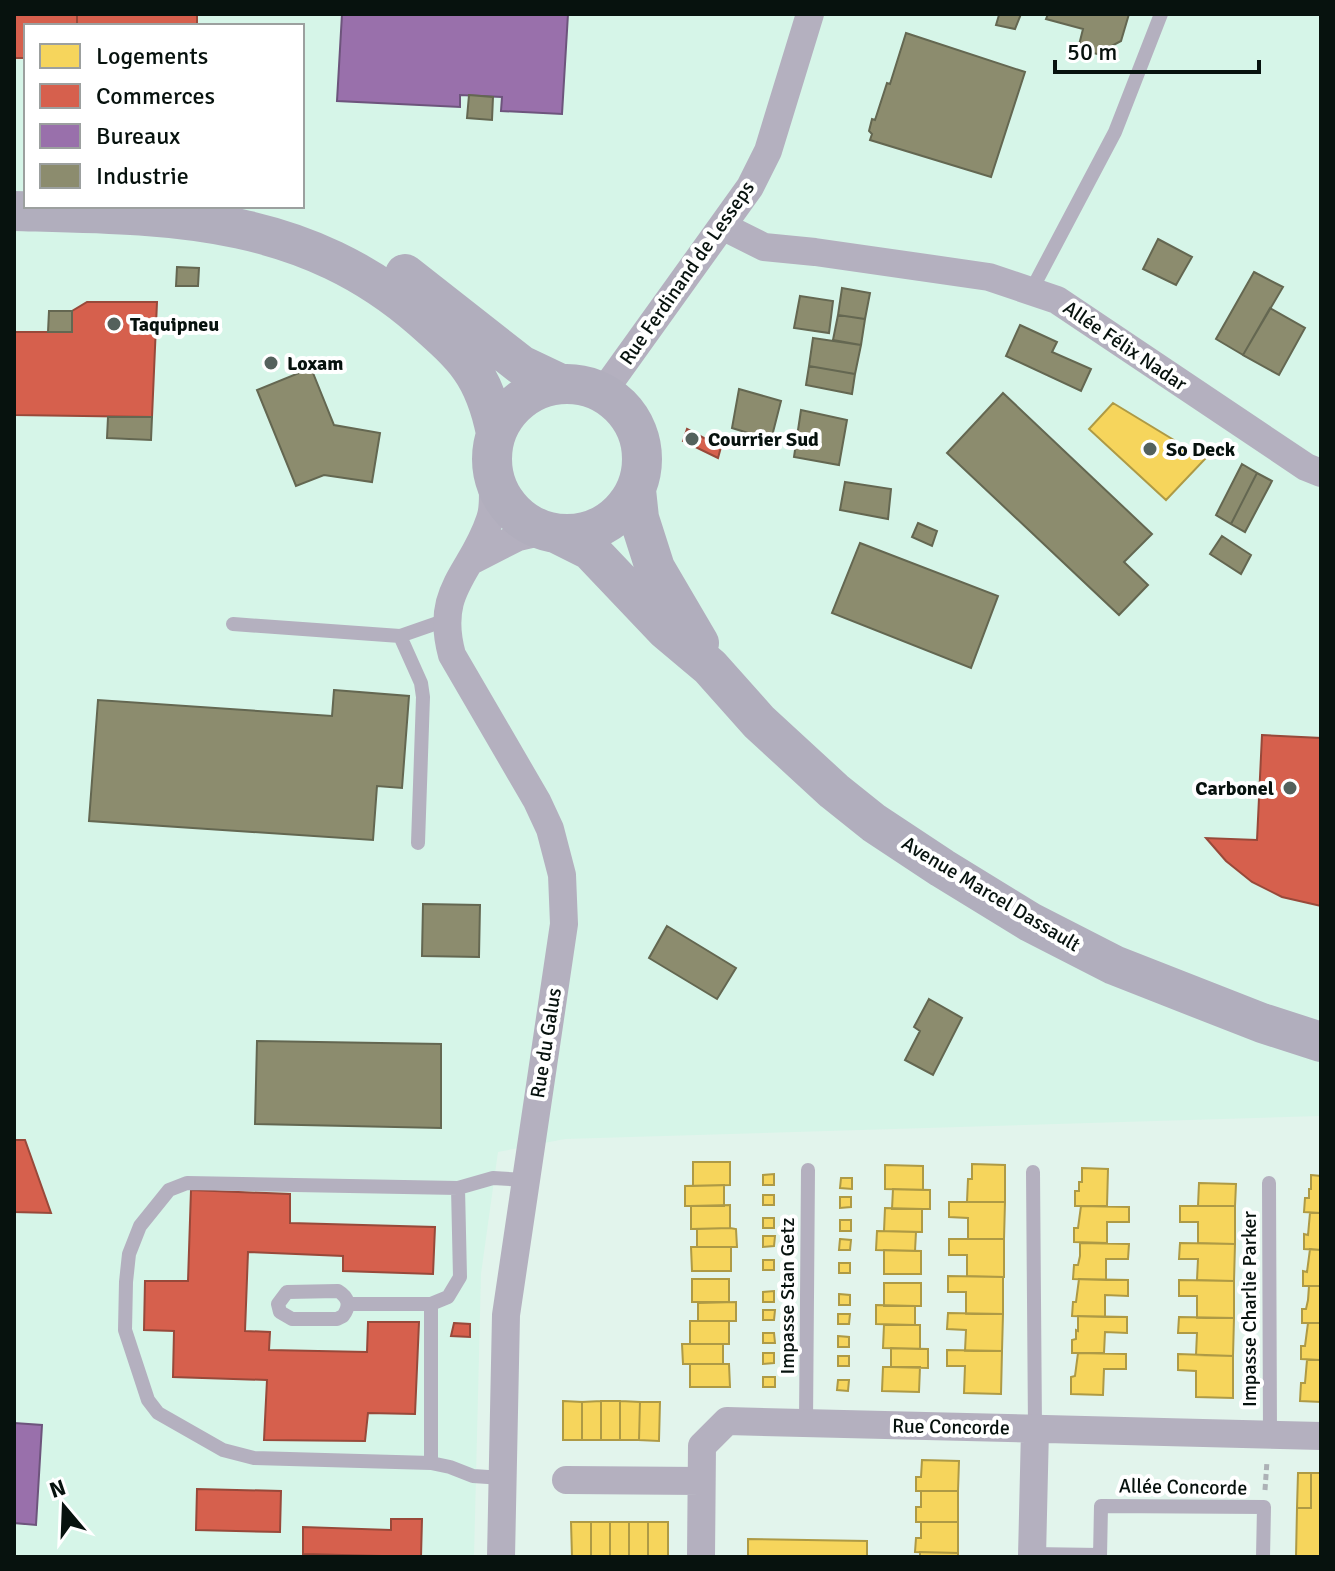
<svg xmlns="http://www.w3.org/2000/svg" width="1335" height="1571" viewBox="0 0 1335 1571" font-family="Signika,sans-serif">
<rect width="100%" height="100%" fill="#e2f4ec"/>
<!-- built -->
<path fill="#d6f5e8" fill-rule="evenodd" d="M14 14H1321V1116L565 1139 498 1152 481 1274 474 1557H14ZM26 26H302V206H26Z"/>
<!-- homes -->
<path fill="#f6d55c" stroke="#ae9a45" stroke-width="2" d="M1113 403 1205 459 1166 500 1089 429Z
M693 1162H730V1185L693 1186Z
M972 1164 1005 1165V1202H967L968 1179H972Z
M885 1165 923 1166V1190L885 1189Z
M1082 1168 1108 1169 1107 1206H1075V1191H1079V1182H1082Z
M774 1174V1185H763V1175Z
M1311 1175 1321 1176V1213L1304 1212 1305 1198H1309V1189H1311Z
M841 1178H852V1189L840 1188Z
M1199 1183 1236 1184 1235 1206H1198Z
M724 1185V1206H685V1186Z
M893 1189 930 1190V1209H892Z
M763 1195H774V1205H763Z
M840 1197H851V1207L840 1208Z
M949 1202H1005L1004 1239H968V1218L949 1217Z
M730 1205V1228L691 1229V1206Z
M1081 1206 1129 1207V1222H1107V1243L1074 1242V1228H1078Z
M1180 1206H1235V1244L1198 1243V1222H1180Z
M885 1208 922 1209V1232L884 1231Z
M1310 1213H1321V1250L1304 1249V1234L1308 1235Z
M763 1218H774V1228H763Z
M840 1220H851V1231H840Z
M730 1228 736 1229 737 1247H697V1229Z
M877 1231 916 1232 915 1251 876 1250Z
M763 1236H775L774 1246 763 1247Z
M840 1239 851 1240 850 1250H839Z
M949 1239H1004V1277L967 1276V1255H949Z
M1080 1243 1129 1244 1128 1259H1106V1280L1073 1279 1074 1265H1078L1080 1256Z
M1180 1243 1235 1244 1234 1281 1197 1280 1198 1259H1179Z
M691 1247H731V1271H692Z
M1310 1249 1321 1250V1286H1303V1271L1307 1272Z
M884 1250 921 1251V1274H884Z
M763 1260H774V1270H763Z
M839 1263H850V1273H839Z
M948 1276 1003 1277V1314H966V1292H948Z
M692 1279H729V1302H692Z
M1079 1279 1128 1280V1296L1105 1295V1317L1072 1316 1073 1302H1076Z
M1179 1280 1234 1281V1318H1197V1296H1179Z
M884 1283H921V1306H884Z
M1309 1286H1321V1323H1302V1309H1306L1308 1300Z
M774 1291V1302H763V1292Z
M839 1294 850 1295V1305H839Z
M736 1302V1321H698V1303Z
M876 1305 915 1306V1325L876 1324Z
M763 1310H775L774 1320H763Z
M948 1313 1003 1314 1002 1351H965L966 1330 947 1329Z
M838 1314H850L849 1324H838Z
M1078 1316 1127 1317V1333L1105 1332 1104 1353H1072V1340L1076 1339V1330L1078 1331Z
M1179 1317 1234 1318 1233 1356 1196 1355 1197 1333H1178Z
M690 1321H729V1344H690Z
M1308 1323H1321V1360L1301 1359V1346H1305Z
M884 1325H920V1349L883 1348Z
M763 1333H774L775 1343H763Z
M838 1336 849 1337V1347H838Z
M682 1344H723V1364H683Z
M891 1348 928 1349V1368L891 1367Z
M947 1350 1002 1351 1001 1394 964 1393 965 1366H947Z
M763 1353H774V1363L763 1364Z
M1078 1353 1126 1354V1369H1104L1103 1395 1071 1394V1377L1075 1376Z
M1178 1354 1233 1356V1398L1196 1397V1371L1178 1370Z
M838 1356H849V1366H838Z
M1307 1360H1321V1402L1300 1401 1301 1383H1305Z
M690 1364H729L730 1387H690Z
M883 1367H920L919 1392 882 1391Z
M763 1377H775V1387H763Z
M838 1380H849L848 1391 837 1390Z
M563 1401 582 1402V1440H563Z
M601 1401H620V1440H601Z
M601 1401V1440H582V1402Z
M620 1401 640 1402 639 1440H620Z
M640 1402H660L659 1441 639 1440Z
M922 1460 959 1461 958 1491H916V1477H921Z
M1298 1473H1311V1508H1297Z
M1311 1473H1321V1557H1296L1297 1508H1311Z
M921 1491H958V1522H916V1507H921Z
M571 1522H591V1557H572Z
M591 1522H610V1557H591Z
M610 1522H629V1557H610Z
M629 1522H648V1557H629Z
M648 1522H668V1557H648Z
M921 1522H958V1553L915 1552 916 1538H921Z
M748 1539 867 1541V1557H748Z
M920 1552 958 1553V1557H920Z"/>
<!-- shops -->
<path fill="#d6604d" stroke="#98493a" stroke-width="2" d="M14 14H77V26H26V58H14Z
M77 14H197V26H77Z
M87 302H157L152 417 14 415V332H72V311Z
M687 429 721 447 718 458 683 441Z
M1262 735 1321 738V906L1282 897 1252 882 1226 861 1206 838 1257 840Z
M14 1140H25L51 1213 14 1212Z
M191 1190 290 1194V1223L435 1227 433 1274 343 1271V1256L248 1252 245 1331 270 1332 269 1350 367 1352 368 1322H419L415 1414 368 1413 365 1441 264 1440 267 1380 173 1377 174 1331 144 1330 145 1281H188Z
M454 1323 470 1324V1337L451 1336Z
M197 1489 281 1491 280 1532 196 1530Z
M391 1519H422L421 1557 303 1554V1527L391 1530Z"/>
<!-- offices -->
<path fill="#9970ab" stroke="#6d547c" stroke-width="2" d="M342 14H568L562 114 501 111 502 97 460 95V107L337 101Z
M14 1423 42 1425 36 1525 14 1523Z"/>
<!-- industry -->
<path fill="#8c8c6e" stroke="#646751" stroke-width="2" d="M995 14H1021L1015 29 996 25 999 15Z
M1048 14H1129L1121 41 1097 54 1078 49 1083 29 1046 19Z
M906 33 1025 72 991 177 870 140 872 134 869 131 872 119 875 120 887 83 890 84Z
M469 95 493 97 492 120 467 118Z
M1158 239 1192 257 1176 285 1143 269Z
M177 267 199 268 198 286H176Z
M1254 272 1283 287 1243 355 1216 339Z
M842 288 870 293 865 319 838 315Z
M800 296 833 301 829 333 794 328Z
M1270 308 1305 328 1279 375 1243 355Z
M49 311H72V332H48Z
M838 315 865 319 861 345 833 340Z
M1020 325 1057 342 1052 352 1091 369 1081 391 1006 356Z
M813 338 861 345 855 374 809 366Z
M809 366 855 374 852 394 806 385Z
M311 368 334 425 380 433 372 482 324 475 296 486 257 390Z
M739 389 781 401 771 440 732 428Z
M1003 393 1152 534 1124 562 1148 585 1119 615 947 453Z
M801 410 847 420 839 465 794 457Z
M108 417H152L151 440 107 438Z
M1242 464 1257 473 1231 524 1216 515Z
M1257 473 1272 481 1245 532 1231 524Z
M845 482 891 489 888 519 840 510Z
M918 523 937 531 932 546 912 537Z
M1222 536 1251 555 1241 574 1210 554Z
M860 543 998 596 971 668 832 613Z
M334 690 409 696 402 788 377 786 373 840 89 821 98 700 332 716Z
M423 904 480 905 479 957 422 956Z
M667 926 736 968 717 999 649 958Z
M929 999 962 1018 933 1075 905 1060 920 1031 914 1027Z
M257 1041 441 1044V1128L255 1124Z"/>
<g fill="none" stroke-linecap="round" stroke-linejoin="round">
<!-- path -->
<path stroke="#adb1b6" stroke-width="5" stroke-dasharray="6 4" stroke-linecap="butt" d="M1265 1490 1267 1461"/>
<!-- service -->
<path stroke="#b4b0bf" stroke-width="14" d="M1031 291 1115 132 1161 14
M233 624 400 636 421 683 423 697 418 843
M400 636 446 620
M1033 1172 1035 1429
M1269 1183 1270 1435
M338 1291C348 1297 351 1305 343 1316L337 1319H292L280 1312 278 1304 287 1292Z
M348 1304H431L448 1297 460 1277 458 1188
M431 1304V1463
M806 1423 808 1170
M503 1478 473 1476 450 1467 431 1463 254 1458 223 1450 158 1413 148 1400 125 1330 126 1282 129 1254 140 1226 169 1190 187 1183 458 1188 493 1178 525 1180
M1032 1554 1100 1555
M1100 1557 1101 1506 1264 1507 1263 1557"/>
<!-- minor -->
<path stroke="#b4b0bf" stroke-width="28" d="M724 227 764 247 815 252 989 277 1057 300 1306 467 1321 473
M603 392 750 187 768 151 810 14
M493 475C492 489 495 506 490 519 472 574 434 589 452 655L537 801 550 829 562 875 564 924 506 1315 501 1557
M471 561 518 537 544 531
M566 1480 701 1481
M701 1557 702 1446 727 1421 1321 1436
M1032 1557 1035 1429"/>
<!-- secondary -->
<path stroke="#b1aebd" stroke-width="40" d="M14 211C165 215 301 213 422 319 465 357 484 374 496 433
M405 274 521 365 561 384
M492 459a75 75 0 1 1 150 0a75 75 0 1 1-150 0Z
M636 490 639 518 655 568 699 643
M558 534 590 550 666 630 710 667 759 722 834 791 874 823 942 868 1030 922 1114 965 1262 1023 1321 1042"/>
</g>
<!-- markers -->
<g fill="#54615c" stroke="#fff" stroke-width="3">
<circle cx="114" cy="324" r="8"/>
<circle cx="271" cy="363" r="8"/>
<circle cx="692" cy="439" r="8"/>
<circle cx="1150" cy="449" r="8"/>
<circle cx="1290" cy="788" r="8"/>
</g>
<g text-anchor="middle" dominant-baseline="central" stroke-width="8" stroke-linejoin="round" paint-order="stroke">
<!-- street labels -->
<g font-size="20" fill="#07120e" stroke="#fff">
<text transform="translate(687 273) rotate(-55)">Rue Ferdinand de Lesseps</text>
<text transform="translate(1125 346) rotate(34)">Allée Félix Nadar</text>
<text transform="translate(991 894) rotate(31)">Avenue Marcel Dassault</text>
<text transform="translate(546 1043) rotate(-81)">Rue du Galus</text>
<text transform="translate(787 1296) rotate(-90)">Impasse Stan Getz</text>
<text transform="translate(1249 1309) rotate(-90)">Impasse Charlie Parker</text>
<text transform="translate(951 1427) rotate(1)">Rue Concorde</text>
<text transform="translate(1183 1487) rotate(1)">Allée Concorde</text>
</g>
<!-- poi labels -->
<g font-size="20" font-weight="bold" fill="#07120e" stroke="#fff" text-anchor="start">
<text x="130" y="324">Taquipneu</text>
<text x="287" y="363">Loxam</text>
<text x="708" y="439">Courrier Sud</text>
<text x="1166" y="449">So Deck</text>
<text x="1274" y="788" text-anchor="end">Carbonel</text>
</g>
</g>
<!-- border -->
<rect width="1335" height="1571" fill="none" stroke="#07120e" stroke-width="32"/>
<!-- legend -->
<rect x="24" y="24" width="280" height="184" fill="#ffffff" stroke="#9ca09f" stroke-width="2"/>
<rect x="40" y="44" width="40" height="24" fill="#f6d55c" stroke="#9ca09f" stroke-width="2"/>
<text x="96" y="64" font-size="24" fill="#07120e">Logements</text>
<rect x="40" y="84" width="40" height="24" fill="#d6604d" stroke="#9ca09f" stroke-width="2"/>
<text x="96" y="104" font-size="24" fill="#07120e">Commerces</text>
<rect x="40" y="124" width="40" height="24" fill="#9970ab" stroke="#9ca09f" stroke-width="2"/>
<text x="96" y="144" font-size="24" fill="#07120e">Bureaux</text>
<rect x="40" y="164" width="40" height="24" fill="#8c8c6e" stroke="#9ca09f" stroke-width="2"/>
<text x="96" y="184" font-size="24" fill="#07120e">Industrie</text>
<!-- north arrow -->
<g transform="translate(64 1507) rotate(341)" stroke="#ffffff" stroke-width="6" paint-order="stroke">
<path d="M0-6L14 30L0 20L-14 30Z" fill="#07120e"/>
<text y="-12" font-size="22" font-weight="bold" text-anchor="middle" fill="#07120e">N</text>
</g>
<!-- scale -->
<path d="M1055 60v12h204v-12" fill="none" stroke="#07120e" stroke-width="4"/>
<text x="1067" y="60" font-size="24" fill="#07120e" stroke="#ffffff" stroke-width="6" paint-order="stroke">50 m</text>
</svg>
